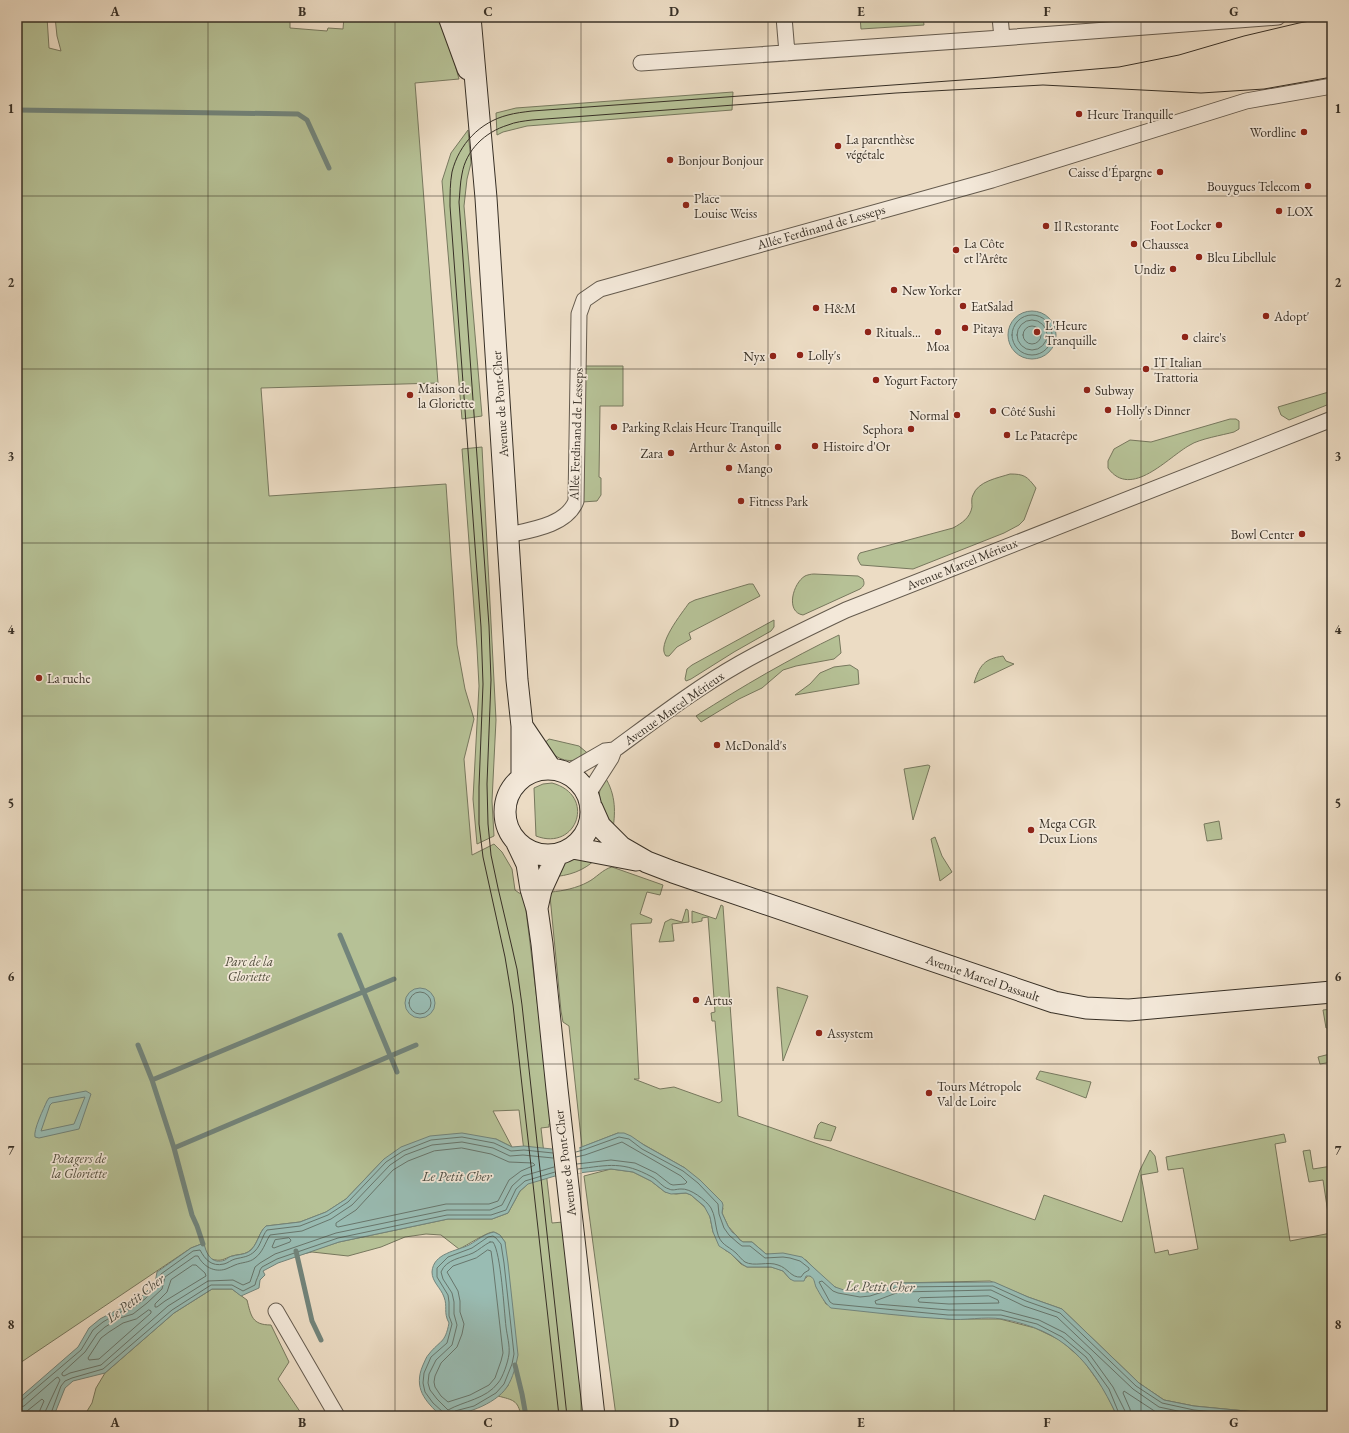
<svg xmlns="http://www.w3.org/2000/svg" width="1349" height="1433" viewBox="0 0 1349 1433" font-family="'EB Garamond',serif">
<rect width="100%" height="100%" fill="#ecdcc4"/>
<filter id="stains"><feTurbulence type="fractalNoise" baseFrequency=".005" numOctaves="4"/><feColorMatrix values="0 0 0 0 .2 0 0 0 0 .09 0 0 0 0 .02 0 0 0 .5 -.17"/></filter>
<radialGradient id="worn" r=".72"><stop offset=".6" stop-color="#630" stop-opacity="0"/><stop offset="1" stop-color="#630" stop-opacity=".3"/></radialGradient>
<!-- green -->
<path fill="#b6c196" stroke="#77785e" d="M17 17H47L49 48 61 51 57 36 55 17H290V28L327 31 328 28 343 29 344 17H442L459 79 415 83 438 383 261 388 269 496 446 484 457 645 465 689 474 719 464 759 472 855 494 844 502 852 512 869 515 890 519 893 524 894 552 1123 549 1124V1127L541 1128 552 1223 563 1222 586 1416H521C518 1400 513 1400 498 1396L508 1386 505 1242C502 1238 499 1233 493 1232 487 1232 466 1246 459 1249L441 1235 426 1234 405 1237 381 1247 348 1256 312 1252 298 1255 339 1242 448 1219H492L508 1213 520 1191 528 1184 519 1110 493 1111 512 1147 496 1139 384 1159 346 1199 326 1212 300 1222 266 1226C258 1233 258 1246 248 1252 243 1255 238 1254 232 1256 223 1259 222 1262 211 1259L205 1251 204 1243 191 1248 17 1365Z
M860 17H923L924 25 861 29Z
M733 92 732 110 527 126 503 132 497 135 496 113 516 108Z
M468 130 471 163 467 179 464 206 482 416 462 419 442 181 451 153Z
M584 366H623V406H600L599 477 601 478V495L597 501 582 502Z
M1332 391V403L1289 420 1281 415 1278 407Z
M1230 419H1236L1239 421V429L1234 432C1223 435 1199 439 1190 445 1168 457 1131 500 1108 468V461L1114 449 1130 440 1151 442Z
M482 447 496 720 492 801 494 836 477 844 473 799 479 686 477 648 462 449Z
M1010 474C1024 474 1027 476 1036 488L1024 520 1019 525 1004 533 913 569 861 565C858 560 856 558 860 553L953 528C962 523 970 518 972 507 972 504 971 498 973 495 978 481 998 478 1010 474Z
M814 574 858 576 863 579C865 584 864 586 860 589L803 615C785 612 793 583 805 576 807 575 811 574 814 574Z
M749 584H753L760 596 689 633 691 639 677 647 669 656H666C656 645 682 613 689 603L695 600Z
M774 620V627L771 631 734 652 691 679 686 681 685 679 687 669 692 665Z
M839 635 841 653 834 659 796 666 783 670 762 688 739 699 701 722 696 716C743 686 789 659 839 635Z
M1003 656 1006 661 1014 664 974 683C980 665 984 659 1003 656Z
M850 665 858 670 859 684 795 695 810 684 820 673 834 667Z
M549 739 579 746 591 756C567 764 561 762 542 745Z
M928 765 930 766 929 769 913 820 904 769Z
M605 777C616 795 616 813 612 834 602 813 593 798 605 777Z
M552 783C597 795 577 852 536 836L534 788 543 784Z
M1219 821 1222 839 1207 841 1204 824Z
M935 837 942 856 952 872 940 881 931 839Z
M578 857 597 858C584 871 569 876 550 877L561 864Z
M612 867 663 885 660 895 647 892 640 914 652 919 651 923 631 924 639 1079H634L660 1089 674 1087 719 1103 722 1101 715 1021H712L711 1013 715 1012 708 917 702 918V921L692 923V911L716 919 721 905 723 906 738 1116 1035 1220 1044 1195 1122 1222 1140 1170 1150 1150 1155 1156 1158 1172 1141 1175 1155 1253 1168 1250 1169 1255 1198 1249 1183 1168 1168 1170 1166 1157 1284 1134 1286 1142 1275 1144 1290 1241 1331 1233 1323 1180 1309 1182 1303 1151 1310 1150 1313 1169 1332 1166V1416H1297L1194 1406 1164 1400 1139 1383 1062 1309 1028 1297 990 1281 897 1283 870 1292 860 1293 840 1290 829 1283 806 1260 766 1254 752 1242H743L740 1240 728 1226 722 1213 723 1208 685 1168 639 1142 618 1133 582 1147 569 1026 563 1022 561 1011 550 896 551 892C563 891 577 888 588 882 596 878 603 869 612 867Z
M686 909 688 910 689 922 672 924 674 941 659 942 665 922 671 919 682 922Z
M777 987 808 996 783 1061Z
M1332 1009V1027L1326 1028 1323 1010Z
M1332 1041V1063V1062L1320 1064 1318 1057 1330 1054 1328 1042Z
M1040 1071 1091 1082 1086 1098 1036 1079Z
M821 1122 836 1127 831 1141 814 1138 818 1125Z
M611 1169 633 1172 651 1181 665 1192 676 1194 686 1193 691 1195 708 1210 710 1217 713 1232 725 1250 730 1253 741 1264 747 1267H771L778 1269 783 1271 790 1279 806 1278 808 1275 814 1278 816 1286 826 1304 948 1319H1000L1035 1328 1060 1340 1083 1360 1105 1391 1117 1416H616L584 1176Z
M212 1289H232L247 1300C251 1316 252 1325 271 1325L289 1362 278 1379 303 1416H84L92 1403 96 1388 105 1373 174 1313Z"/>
<!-- water -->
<path fill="#99bcb3" stroke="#72847b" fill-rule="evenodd" d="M1008 335a24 24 0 1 1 48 0a24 24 0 1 1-48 0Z
M405 1003a15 15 0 1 1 30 0a15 15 0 1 1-30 0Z
M86 1091 91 1094 79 1129 39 1138 35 1137C33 1130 44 1108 47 1101L49 1098ZM85 1097 74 1124 41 1131 50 1105 52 1103Z
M462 1133 496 1139 512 1147 524 1146 552 1149 579 1148 618 1133H624L631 1136 644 1145 685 1168 700 1180 722 1202 723 1205 722 1213 728 1226 732 1232 736 1235 740 1240 743 1242H752L766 1254 783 1253 802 1257 835 1287 847 1291 870 1292 897 1283 994 1282 1028 1297 1062 1309 1139 1383 1164 1400 1194 1406 1297 1416H1117C1091 1361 1064 1330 1002 1319 984 1316 965 1321 947 1319 908 1317 870 1312 831 1308 825 1304 820 1294 816 1287 814 1282 815 1279 810 1276H806L804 1281H794L790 1279 783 1271 771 1267H747L742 1264 730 1253 719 1246 713 1232 710 1217 704 1206 691 1195 686 1193 671 1194 665 1192 651 1181 633 1172 611 1169 555 1176 528 1184 520 1191 508 1213 492 1219H448L339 1242 278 1263 263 1271 265 1275 260 1280 259 1288 241 1296 232 1289H212L174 1313 105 1373 73 1381 65 1388 55 1413 52 1416H17V1400L78 1347 89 1328 100 1319 117 1310 129 1306 142 1296 155 1283 157 1272 191 1248 204 1243C206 1254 212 1265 225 1260 228 1258 230 1256 233 1256 240 1254 245 1255 251 1250 258 1243 259 1232 266 1226L300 1222 326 1212 346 1199 384 1159 401 1147 430 1136Z
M494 1232 500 1235 505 1242 508 1263 518 1355C516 1365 513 1378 507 1387 495 1405 462 1416 441 1416 425 1401 413 1388 423 1365 425 1361 426 1357 429 1354 440 1340 445 1344 449 1323 443 1312 448 1307 444 1297 441 1288 432 1282 432 1272 433 1253 457 1251 469 1245 478 1240 484 1234 494 1232Z"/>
<!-- pier -->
<path fill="#ecdcc4" d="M579 1146 582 1173 555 1176 552 1147Z"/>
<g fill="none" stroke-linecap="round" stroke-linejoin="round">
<!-- shore -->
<path stroke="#68766c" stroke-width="1" d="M1012 335a20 20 0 1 1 40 0a20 20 0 1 1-40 0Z
M1017 335a15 15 0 1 1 30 0a15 15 0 1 1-30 0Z
M1023 335a9 9 0 1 1 18 0a9 9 0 1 1-18 0Z
M409 1003a11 11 0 1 1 22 0a11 11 0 1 1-22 0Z
M462 1148 491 1154 509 1162 533 1163 535 1165 521 1171 509 1180 498 1201 489 1204H446L338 1227 336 1226V1223L356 1210 393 1170 408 1161 434 1151Z
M576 1152 583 1150 619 1137 629 1139 642 1149 683 1171 698 1183 718 1204 719 1214 724 1228 729 1235 738 1243 742 1246H750L765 1258 783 1257 790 1258 800 1261 809 1268V1270L804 1273 801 1277C791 1278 788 1268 778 1265 768 1261 754 1267 745 1262 742 1260 739 1256 736 1253 727 1245 720 1245 717 1231 715 1223 715 1215 711 1208 706 1200 690 1188 681 1189 676 1189 673 1191 669 1189 662 1187 658 1180 652 1177 623 1161 609 1165 578 1169
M576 1157 585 1155 622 1142 681 1176 687 1182 685 1184 673 1185 670 1184 656 1173 635 1163 611 1160 577 1164
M553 1158 523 1155 510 1156 493 1148 462 1142 432 1145 405 1155 390 1165 352 1205 331 1219 302 1231 270 1235C265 1243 263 1252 255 1258 249 1263 242 1262 235 1265 232 1266 229 1268 226 1269 214 1273 203 1266 198 1256H195L165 1277 162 1289 147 1303 133 1314 120 1318 105 1327 97 1334 85 1352 62 1373V1375L64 1376 70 1373 101 1365 168 1306 208 1281 233 1280 243 1285 250 1282 255 1267 260 1263 275 1254 336 1233 447 1210H490L502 1205 512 1186 523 1176 554 1167
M289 1238 291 1240 290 1242 274 1248 272 1247 275 1240Z
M490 1242H493C501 1253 504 1310 506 1327 507 1335 510 1346 509 1354 508 1362 503 1377 498 1383 486 1399 464 1401 448 1410L437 1399 430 1390 428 1383 429 1374 436 1360 452 1345 457 1325 454 1314V1302L452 1293 443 1279 441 1272C446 1259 462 1258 473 1253 479 1250 484 1245 490 1242Z
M488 1250 491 1251 493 1265 503 1353 501 1361 495 1378 489 1385 470 1395 448 1402 441 1396 435 1387 434 1382 435 1376 441 1363 457 1347 462 1334 464 1324 460 1312V1301L458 1291 447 1272 453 1266 476 1258Z
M193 1265H196L205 1273 206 1276 165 1301 157 1307H155V1304L167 1292 171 1280Z
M989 1296 998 1300 999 1303 949 1304 919 1302 918 1300 920 1298Z
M149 1310 151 1311V1313L99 1359 89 1360 88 1358 101 1338 109 1332 123 1323 136 1319Z
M17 1403 21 1401 81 1350 93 1330 103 1322 118 1313 131 1309 145 1299 158 1285 161 1274 193 1251 200 1250C205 1259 211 1267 224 1264 228 1263 231 1260 235 1259 243 1257 249 1257 255 1251 261 1245 262 1236 267 1230L300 1226 328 1215 348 1202 386 1162 403 1151 431 1140 462 1137 494 1143 511 1151 524 1150 553 1153
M17 1408 24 1406 56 1378 58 1377 60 1380 45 1412V1416
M17 1414 27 1411 42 1399 44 1401 40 1410 39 1416
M50 1416 61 1386 65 1381 72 1378 103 1369 172 1310 211 1285H232L243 1291 255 1285C256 1279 259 1276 260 1270L262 1267 277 1259 338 1238 447 1215H491L506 1210 516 1189 525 1181 555 1172
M444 1416 443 1412 433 1403 425 1392 423 1383 424 1373 431 1357 447 1343 452 1324 449 1316V1302L448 1295 437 1277V1268L448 1257 472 1248 488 1237 493 1236 496 1238 501 1244 504 1263 514 1354 512 1364 504 1384 496 1393 474 1406 455 1411 453 1416
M1120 1416 1109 1389 1086 1357 1062 1337 1037 1324 1001 1315H948L833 1304 830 1302 819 1282 822 1281 833 1291 838 1293 860 1297 870 1296 898 1287 993 1286 1026 1301 1060 1313 1136 1386 1162 1403 1194 1410 1254 1416
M1125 1416V1411L1113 1387 1090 1355 1065 1333 1039 1320 1001 1310H949L876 1304 875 1301 899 1292 991 1290 1024 1306 1057 1317 1133 1389 1159 1407 1201 1416
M1131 1416 1130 1409 1123 1393 1124 1391 1156 1412 1168 1416"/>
<!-- stream -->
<path stroke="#72847b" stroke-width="5" d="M17 110 298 114 307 120 329 168
M340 935 397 1072
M138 1045 152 1080 174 1148 192 1215 197 1226 203 1244
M152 1080 394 979
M174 1148 416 1045
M296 1251 312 1321 321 1340
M515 1365 522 1394 526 1416"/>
<!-- street casing -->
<g stroke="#655b4e" stroke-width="17">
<path id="street" d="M784 17 787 53
M1000 17 1002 38
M641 63 987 39 1278 17
M508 535C531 530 567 525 576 501L579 314 584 300 600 289 992 180 1246 101 1332 86
M567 773 605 751 614 750C655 720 695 689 739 664 774 644 810 627 846 610L1332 419
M588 794 611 758 614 750
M276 1311 337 1416"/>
</g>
<!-- secondary casing -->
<g stroke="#383026" stroke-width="23">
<path id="secondary" d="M449 17 468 69
M470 17 486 198 517 680 522 726V777
M522 726 551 769
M505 812a43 43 0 1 1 86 0a43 43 0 1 1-86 0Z
M592 808 600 826 621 847 647 862 673 872 1054 1002 1086 1008 1129 1010 1332 992
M517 843 527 864 531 889 537 909 542 944 557 1089 594 1416
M573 848 636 860
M537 908 541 890 557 855"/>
</g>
<!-- street -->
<use href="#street" stroke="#f3e8d9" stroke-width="15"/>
<!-- secondary -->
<use href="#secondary" stroke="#f3e8d9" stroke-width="21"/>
<!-- tram -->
<path stroke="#383026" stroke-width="1" d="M559 1416 513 1005 505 957 483 857 479 824V787L483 684 481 627 450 206C450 194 450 183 452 172 459 144 480 122 508 115 515 113 524 112 532 111L990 78 1119 67 1179 55 1244 36 1299 23 1332 17
M567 1416 522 1005 517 969 498 888 491 855 488 824 487 784 491 680 489 626 459 202C460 193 460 183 462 174 466 150 485 132 508 125 515 122 524 121 532 120L896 93 1043 85 1201 93 1264 89 1332 77"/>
</g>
<!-- grid -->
<path fill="none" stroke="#383026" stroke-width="1" stroke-opacity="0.55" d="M208 17V1416M395 17V1416M581 17V1416M768 17V1416M954 17V1416M1141 17V1416M17 196H1332M17 369H1332M17 543H1332M17 716H1332M17 890H1332M17 1064H1332M17 1237H1332"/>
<!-- markers -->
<g fill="#8f2418" stroke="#f3e8d9" stroke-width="1.5">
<circle cx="1079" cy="114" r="4"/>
<circle cx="1304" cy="132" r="4"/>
<circle cx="838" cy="146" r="4"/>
<circle cx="670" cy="160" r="4"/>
<circle cx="1160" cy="172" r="4"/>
<circle cx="1308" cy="186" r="4"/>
<circle cx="686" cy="205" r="4"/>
<circle cx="1279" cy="211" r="4"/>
<circle cx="1219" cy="225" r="4"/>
<circle cx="1046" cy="226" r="4"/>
<circle cx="1134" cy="244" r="4"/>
<circle cx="956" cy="250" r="4"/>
<circle cx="1199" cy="257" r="4"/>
<circle cx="1173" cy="269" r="4"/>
<circle cx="894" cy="290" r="4"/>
<circle cx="963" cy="306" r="4"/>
<circle cx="816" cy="308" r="4"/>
<circle cx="1266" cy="316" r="4"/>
<circle cx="965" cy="328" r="4"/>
<circle cx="868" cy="332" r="4"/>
<circle cx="938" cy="332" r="4"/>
<circle cx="1037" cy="332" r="4"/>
<circle cx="1185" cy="337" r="4"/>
<circle cx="800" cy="355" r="4"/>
<circle cx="773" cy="356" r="4"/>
<circle cx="1146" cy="369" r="4"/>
<circle cx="876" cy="380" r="4"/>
<circle cx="1087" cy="390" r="4"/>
<circle cx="410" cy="395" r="4"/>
<circle cx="1108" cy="410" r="4"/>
<circle cx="993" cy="411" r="4"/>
<circle cx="957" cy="415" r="4"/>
<circle cx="614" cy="427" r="4"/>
<circle cx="911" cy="429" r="4"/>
<circle cx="1007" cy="435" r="4"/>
<circle cx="815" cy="446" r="4"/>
<circle cx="778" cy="447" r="4"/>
<circle cx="671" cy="453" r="4"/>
<circle cx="729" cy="468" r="4"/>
<circle cx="741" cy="501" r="4"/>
<circle cx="1302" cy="534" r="4"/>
<circle cx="39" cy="678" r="4"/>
<circle cx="717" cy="745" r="4"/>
<circle cx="1031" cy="830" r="4"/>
<circle cx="696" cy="1000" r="4"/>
<circle cx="819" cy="1033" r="4"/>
<circle cx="929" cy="1093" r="4"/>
</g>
<g text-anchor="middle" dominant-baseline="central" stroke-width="3.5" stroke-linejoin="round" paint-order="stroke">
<!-- poi labels -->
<g font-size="13" fill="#383026" stroke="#f3e8d9" text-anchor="start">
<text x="1087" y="114">Heure Tranquille</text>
<text x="1296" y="132" text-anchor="end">Wordline</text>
<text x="846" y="139">La parenthèse<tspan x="846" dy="15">végétale</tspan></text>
<text x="678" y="160">Bonjour Bonjour</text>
<text x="1152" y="172" text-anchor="end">Caisse d'Épargne</text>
<text x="1300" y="186" text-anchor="end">Bouygues Telecom</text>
<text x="694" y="198">Place<tspan x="694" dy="15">Louise Weiss</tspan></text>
<text x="1287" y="211">LOX</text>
<text x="1211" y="225" text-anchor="end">Foot Locker</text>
<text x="1054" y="226">Il Restorante</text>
<text x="964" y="243">La Côte<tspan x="964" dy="15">et l’Arête</tspan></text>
<text x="1142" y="244">Chaussea</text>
<text x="1207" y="257">Bleu Libellule</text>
<text x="1165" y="269" text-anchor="end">Undiz</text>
<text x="902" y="290">New Yorker</text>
<text x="971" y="306">EatSalad</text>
<text x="824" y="308">H&amp;M</text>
<text x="1274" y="316">Adopt'</text>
<text x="1045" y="325">L'Heure<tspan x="1045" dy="15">Tranquille</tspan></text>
<text x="973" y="328">Pitaya</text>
<text x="876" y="332">Rituals...</text>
<text x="1193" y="337">claire's</text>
<text x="938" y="346" text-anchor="middle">Moa</text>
<text x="808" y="355">Lolly's</text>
<text x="765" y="356" text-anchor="end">Nyx</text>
<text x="1154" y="362">IT Italian<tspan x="1154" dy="15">Trattoria</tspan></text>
<text x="884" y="380">Yogurt Factory</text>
<text x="418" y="388">Maison de<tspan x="418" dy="15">la Gloriette</tspan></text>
<text x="1095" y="390">Subway</text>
<text x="1116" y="410">Holly's Dinner</text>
<text x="1001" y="411">Côté Sushi</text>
<text x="949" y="415" text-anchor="end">Normal</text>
<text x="622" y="427">Parking Relais Heure Tranquille</text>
<text x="903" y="429" text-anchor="end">Sephora</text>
<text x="1015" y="435">Le Patacrêpe</text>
<text x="823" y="446">Histoire d'Or</text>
<text x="770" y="447" text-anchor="end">Arthur &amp; Aston</text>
<text x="663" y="453" text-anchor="end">Zara</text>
<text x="737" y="468">Mango</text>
<text x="749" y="501">Fitness Park</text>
<text x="1294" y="534" text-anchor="end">Bowl Center</text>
<text x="47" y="678">La ruche</text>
<text x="725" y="745">McDonald's</text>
<text x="1039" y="823">Mega CGR<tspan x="1039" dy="15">Deux Lions</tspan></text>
<text x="704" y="1000">Artus</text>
<text x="827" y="1033">Assystem</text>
<text x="937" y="1086">Tours Métropole<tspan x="937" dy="15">Val de Loire</tspan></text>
</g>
<!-- street labels -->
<g font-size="13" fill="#383026" stroke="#f3e8d9">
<text transform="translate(821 227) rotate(-16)">Allée Ferdinand de Lesseps</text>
<text transform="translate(500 404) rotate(-94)">Avenue de Pont-Cher</text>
<text transform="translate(576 434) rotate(-88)">Allée Ferdinand de Lesseps</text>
<text transform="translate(962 564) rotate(-22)">Avenue Marcel Mérieux</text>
<text transform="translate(674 708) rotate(-35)">Avenue Marcel Mérieux</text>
<text transform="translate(983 978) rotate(19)">Avenue Marcel Dassault</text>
<text transform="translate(565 1163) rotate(-97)">Avenue de Pont-Cher</text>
</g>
<!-- park labels -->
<g font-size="13" font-style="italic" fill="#514d3c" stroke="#f3e8d9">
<text x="249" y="961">Parc de la<tspan x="249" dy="15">Gloriette</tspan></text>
<text x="79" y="1158">Potagers de<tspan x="79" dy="15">la Gloriette</tspan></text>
</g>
<!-- water labels -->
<g font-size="14" font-style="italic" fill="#4b4c42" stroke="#f3e8d9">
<text x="457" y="1176">Le Petit Cher</text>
<text transform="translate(880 1286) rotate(1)">Le Petit Cher</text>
<text transform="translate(135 1298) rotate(-38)">Le Petit Cher</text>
</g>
</g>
<!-- margin -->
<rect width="1349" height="1433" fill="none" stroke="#ecdcc4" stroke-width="44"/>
<rect x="22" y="22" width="1305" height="1389" fill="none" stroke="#383026" stroke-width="1.5"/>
<g font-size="13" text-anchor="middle" font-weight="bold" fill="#383026">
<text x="115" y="16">A</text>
<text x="302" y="16">B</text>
<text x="488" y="16">C</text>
<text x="674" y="16">D</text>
<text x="861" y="16">E</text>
<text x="1047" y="16">F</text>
<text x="1234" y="16">G</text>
<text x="11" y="113">1</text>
<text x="1338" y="113">1</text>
<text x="11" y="287">2</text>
<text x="1338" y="287">2</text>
<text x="11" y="461">3</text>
<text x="1338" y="461">3</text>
<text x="11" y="634">4</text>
<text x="1338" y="634">4</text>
<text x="11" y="808">5</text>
<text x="1338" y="808">5</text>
<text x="11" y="981">6</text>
<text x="1338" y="981">6</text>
<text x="11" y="1155">7</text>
<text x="1338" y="1155">7</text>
<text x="11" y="1329">8</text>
<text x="1338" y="1329">8</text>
<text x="115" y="1427">A</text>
<text x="302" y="1427">B</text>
<text x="488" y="1427">C</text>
<text x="674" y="1427">D</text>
<text x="861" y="1427">E</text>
<text x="1047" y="1427">F</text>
<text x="1234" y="1427">G</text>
</g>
<rect width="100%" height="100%" filter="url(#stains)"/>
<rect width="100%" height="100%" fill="url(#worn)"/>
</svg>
